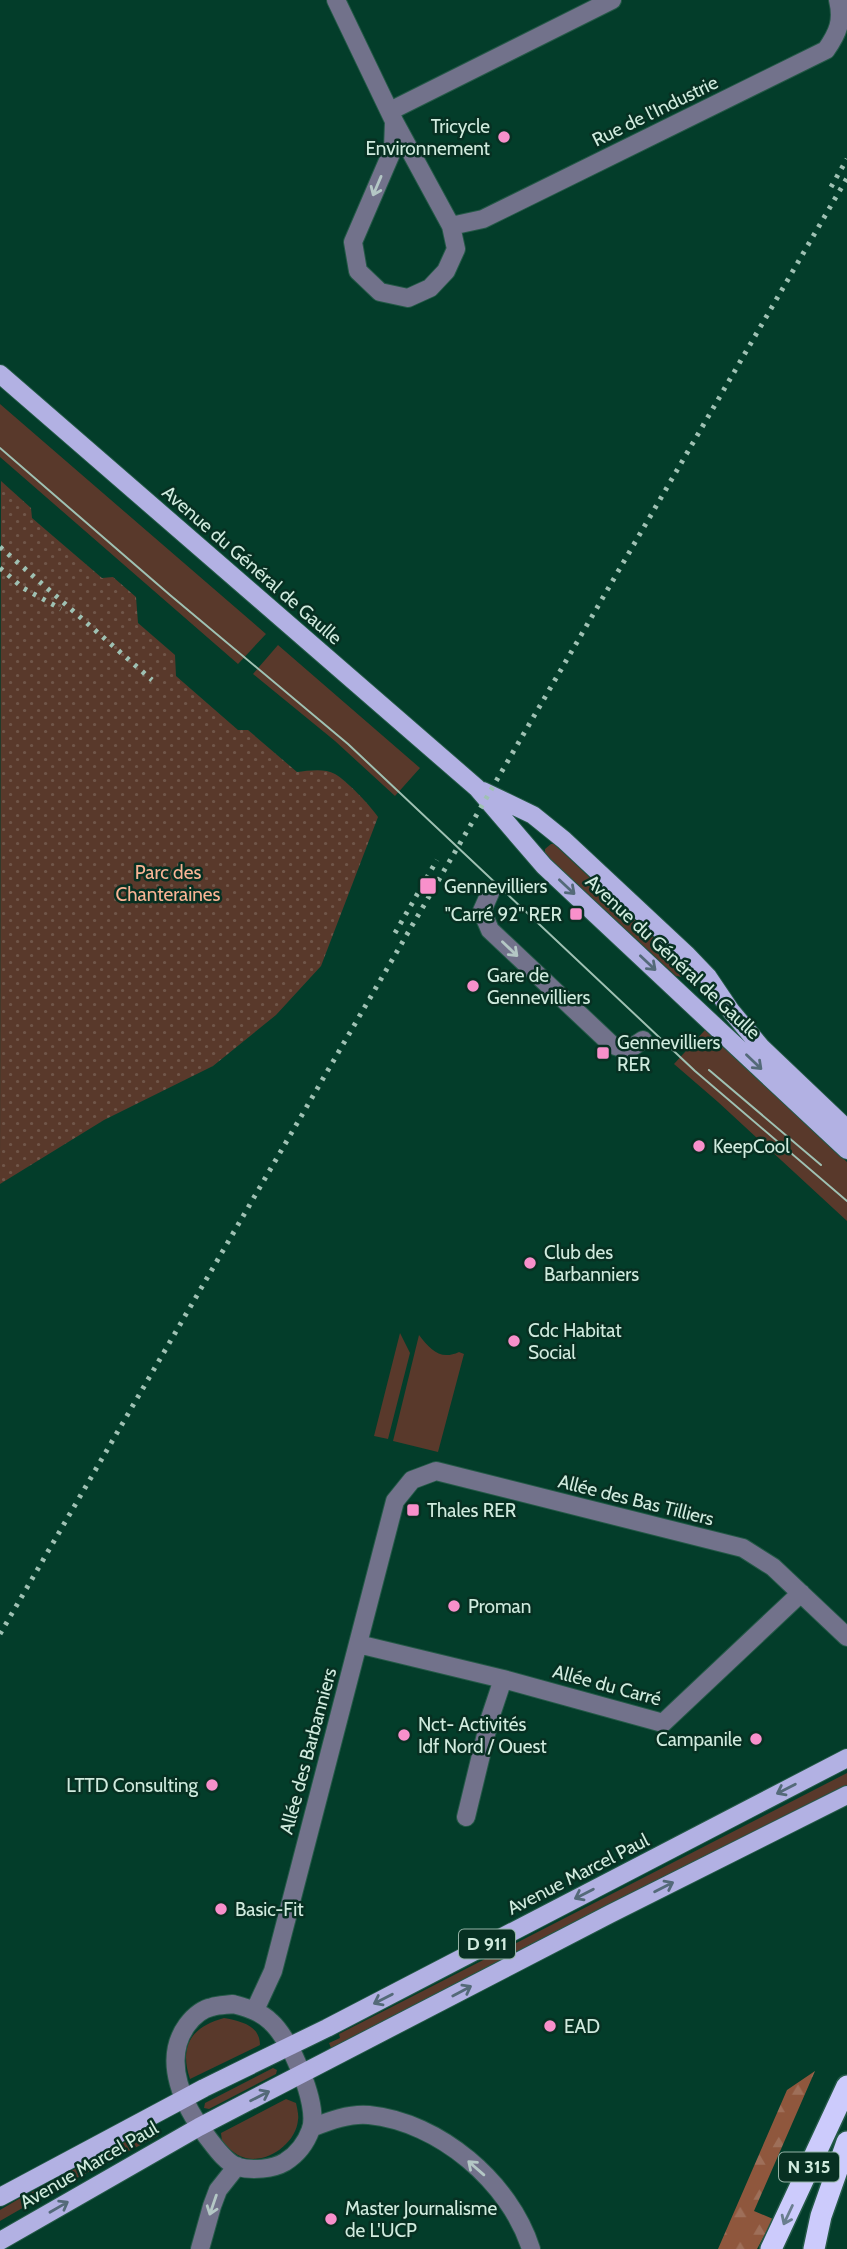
<svg xmlns="http://www.w3.org/2000/svg" width="847" height="2249" viewBox="0 0 847 2249" font-family="Cabin,sans-serif">
<defs>
<pattern id="forest-firs" width="22" height="20" patternUnits="userSpaceOnUse" patternTransform="scale(1.75)"><rect width="22" height="20" fill="#8f573d"/><path d="M5 1l3.5 6h-7zM16 11l3.5 6h-7z" fill="#9e6f59"/></pattern>
<pattern id="park-dots" width="8" height="8" patternUnits="userSpaceOnUse" patternTransform="scale(1.75)"><rect width="8" height="8" fill="#59392b"/><path d="M2 2h.1M6 6h.1" fill="none" stroke="#705649" stroke-width="1.8" stroke-linecap="round"/></pattern>
</defs>
<rect width="100%" height="100%" fill="#033d2a"/>
<!-- green -->
<path fill="#59392b" d="M0 404 266 634 238 664 0 457Z
M278 645 420 768 395 796 335 741 253 674Z
M551 844H554L685 967 686 973 682 977 676 976 545 855V849Z
M705 1030 847 1162V1221L718 1102 674 1064Z
M400 1333 410 1353 388 1439 374 1436Z
M419 1335C430 1349 440 1361 459 1352L464 1354 438 1452 393 1441Z
M847 1773V1785L331 2048 329 2043 340 2038 339 2034Z
M224 2018C240 2021 260 2025 260 2045L190 2079C179 2046 191 2027 224 2018Z
M273 2068 277 2070 276 2074 209 2109 204 2108 205 2103Z
M286 2099 296 2103C297 2108 299 2115 298 2120 296 2145 263 2167 240 2156 233 2153 227 2146 222 2142L221 2133Z
M155 2126V2130L158 2136 52 2191 0 2221V2210L17 2200Z"/>
<!-- forest -->
<path fill="url(#forest-firs)" d="M815 2071 754 2211 773 2219 757 2249H718L787 2090Z"/>
<!-- park -->
<path fill="url(#park-dots)" d="M1 481 31 508 32 518 102 578 113 577 136 597 138 623 175 655 176 676 238 730H248L297 772C308 771 324 768 335 774 347 781 370 805 378 817L321 966 276 1015 213 1066 104 1120 0 1184Z"/>
<g fill="none" stroke-linecap="round" stroke-linejoin="round">
<!-- minor casing -->
<g stroke="#245947" stroke-width="20">
<path id="minor" d="M336 0 394 121 451 226 456 249 446 271 430 288 408 298 380 292 358 271 353 242 393 149 394 121
M390 111 612 0
M451 226 483 219 826 50C838 33 843 21 838 0
M490 893 482 911 490 930 612 1045 628 1050 643 1040
M358 1644 503 1679 663 1723 801 1593
M466 1817 490 1718 503 1679
M233 2004C247 2008 260 2011 271 2022 290 2039 319 2103 311 2129 306 2143 298 2154 285 2162 273 2169 252 2171 238 2167 226 2163 215 2147 208 2138 184 2107 161 2061 187 2025 193 2017 202 2009 212 2007 218 2005 226 2005 233 2004Z
M255 2010 273 1971 395 1501 412 1480 436 1471 743 1548 773 1567 847 1637
M311 2128C329 2121 350 2113 369 2115 439 2122 510 2182 531 2249
M200 2249 212 2206 218 2190 237 2166"/>
</g>
<!-- major casing -->
<g stroke="#245947" stroke-width="20">
<path id="major" d="M0 374 477 788 544 866 847 1150
M483 791 533 815 564 840 686 954 708 977 731 1011 761 1047 847 1129
M0 2197 204 2088 327 2028 847 1758
M0 2241 199 2127 610 1914 847 1795"/>
</g>
<!-- highway casing -->
<g stroke="#245947" stroke-width="24">
<path id="highway" d="M771 2249 847 2086
M814 2249 821 2216 847 2142"/>
</g>
<!-- minor -->
<use href="#minor" stroke="#72728b" stroke-width="18"/>
<!-- major -->
<use href="#major" stroke="#b2b1e3" stroke-width="18"/>
<!-- highway -->
<use href="#highway" stroke="#cccbfc" stroke-width="21"/>
<!-- tram -->
<path stroke="#9fc1b3" stroke-width="2" d="M0 448 170 595 348 744 695 1071 847 1201
M709 1070 821 1165"/>
<!-- rail -->
<path stroke="#9fc1b3" stroke-width="5" stroke-dasharray="3.5 7" stroke-linecap="butt" d="M831 187 847 159
M0 547 152 680
M0 568 23 588 61 609
M395 933 437 860
M0 1634 847 178"/>
</g>
<!-- one-way arrows -->
<defs><path id="oneway-shaft" d="M-6 0H5M1.5-3L5.5 0L1.5 3" fill="none" stroke-width="1.6" stroke-linecap="round" stroke-linejoin="round" transform="scale(1.75)"/></defs>
<g stroke="#b4c7c5">
<use href="#oneway-shaft" transform="translate(377 186) rotate(113)"/>
<use href="#oneway-shaft" transform="translate(510 949) rotate(44)"/>
<use href="#oneway-shaft" transform="translate(476 2168) rotate(-139)"/>
<use href="#oneway-shaft" transform="translate(213 2205) rotate(109)"/>
</g>
<g stroke="#546a79">
<use href="#oneway-shaft" transform="translate(567 887) rotate(43)"/>
<use href="#oneway-shaft" transform="translate(648 963) rotate(43)"/>
<use href="#oneway-shaft" transform="translate(754 1062) rotate(44)"/>
<use href="#oneway-shaft" transform="translate(786 1789) rotate(153)"/>
<use href="#oneway-shaft" transform="translate(664 1887) rotate(-27)"/>
<use href="#oneway-shaft" transform="translate(584 1894) rotate(153)"/>
<use href="#oneway-shaft" transform="translate(462 1991) rotate(-28)"/>
<use href="#oneway-shaft" transform="translate(383 1999) rotate(153)"/>
<use href="#oneway-shaft" transform="translate(260 2096) rotate(-27)"/>
<use href="#oneway-shaft" transform="translate(59 2207) rotate(-30)"/>
</g>
<use stroke="#6a7e8f" href="#oneway-shaft" transform="translate(788 2215) rotate(115)"/>
<!-- markers -->
<g fill="#f890cb" stroke="#073022" stroke-width="2.5">
<circle cx="504" cy="137" r="7"/>
<rect x="419" y="877" width="18" height="18" rx="3.5"/>
<rect x="569" y="907" width="14" height="14" rx="3.5"/>
<circle cx="473" cy="986" r="7"/>
<rect x="596" y="1046" width="14" height="14" rx="3.5"/>
<circle cx="699" cy="1146" r="7"/>
<circle cx="530" cy="1263" r="7"/>
<circle cx="514" cy="1341" r="7"/>
<rect x="406" y="1503" width="14" height="14" rx="3.5"/>
<circle cx="454" cy="1606" r="7"/>
<circle cx="404" cy="1735" r="7"/>
<circle cx="756" cy="1739" r="7"/>
<circle cx="212" cy="1785" r="7"/>
<circle cx="221" cy="1909" r="7"/>
<circle cx="550" cy="2026" r="7"/>
<circle cx="331" cy="2219" r="7"/>
</g>
<g text-anchor="middle" dominant-baseline="central" stroke-width="5" stroke-linejoin="round" paint-order="stroke">
<!-- shield labels -->
<g fill="#073022" stroke="#94b3a6" stroke-width="2">
<rect x="459" y="1929.5" width="56" height="29" rx="5"/>
<rect x="779" y="2152.5" width="60" height="29" rx="5"/>
</g>
<g font-size="18" font-weight="bold" fill="#d0ebde">
<text x="487" y="1944">D 911</text>
<text x="809" y="2167">N 315</text>
</g>
<!-- street labels -->
<g font-size="19" fill="#d0ebde" stroke="#073022">
<text transform="translate(655 111) rotate(-26)">Rue de l'Industrie</text>
<text transform="translate(252 565) rotate(41)">Avenue du Général de Gaulle</text>
<text transform="translate(673 957) rotate(43)">Avenue du Général de Gaulle</text>
<text transform="translate(636 1500) rotate(14)">Allée des Bas Tilliers</text>
<text transform="translate(607 1685) rotate(15)">Allée du Carré</text>
<text transform="translate(308 1751) rotate(-75)">Allée des Barbanniers</text>
<text transform="translate(578 1874) rotate(-27)">Avenue Marcel Paul</text>
<text transform="translate(89 2165) rotate(-30)">Avenue Marcel Paul</text>
</g>
<!-- poi labels -->
<g font-size="19" fill="#d0ebde" stroke="#073022" text-anchor="start">
<text x="490" y="126" text-anchor="end">Tricycle<tspan x="490" dy="22">Environnement</tspan></text>
<text x="444" y="886">Gennevilliers</text>
<text x="562" y="914" text-anchor="end">"Carré 92" RER</text>
<text x="487" y="975">Gare de<tspan x="487" dy="22">Gennevilliers</tspan></text>
<text x="617" y="1042">Gennevilliers<tspan x="617" dy="22">RER</tspan></text>
<text x="713" y="1146">KeepCool</text>
<text x="544" y="1252">Club des<tspan x="544" dy="22">Barbanniers</tspan></text>
<text x="528" y="1330">Cdc Habitat<tspan x="528" dy="22">Social</tspan></text>
<text x="427" y="1510">Thales RER</text>
<text x="468" y="1606">Proman</text>
<text x="418" y="1724">Nct- Activités<tspan x="418" dy="22">Idf Nord / Ouest</tspan></text>
<text x="742" y="1739" text-anchor="end">Campanile</text>
<text x="198" y="1785" text-anchor="end">LTTD Consulting</text>
<text x="235" y="1909">Basic-Fit</text>
<text x="564" y="2026">EAD</text>
<text x="345" y="2208">Master Journalisme<tspan x="345" dy="22">de L'UCP</tspan></text>
</g>
<!-- park labels -->
<g font-size="19" fill="#f9b495" stroke="#073022">
<text x="168" y="872">Parc des<tspan x="168" dy="22">Chanteraines</tspan></text>
</g>
</g>
</svg>
